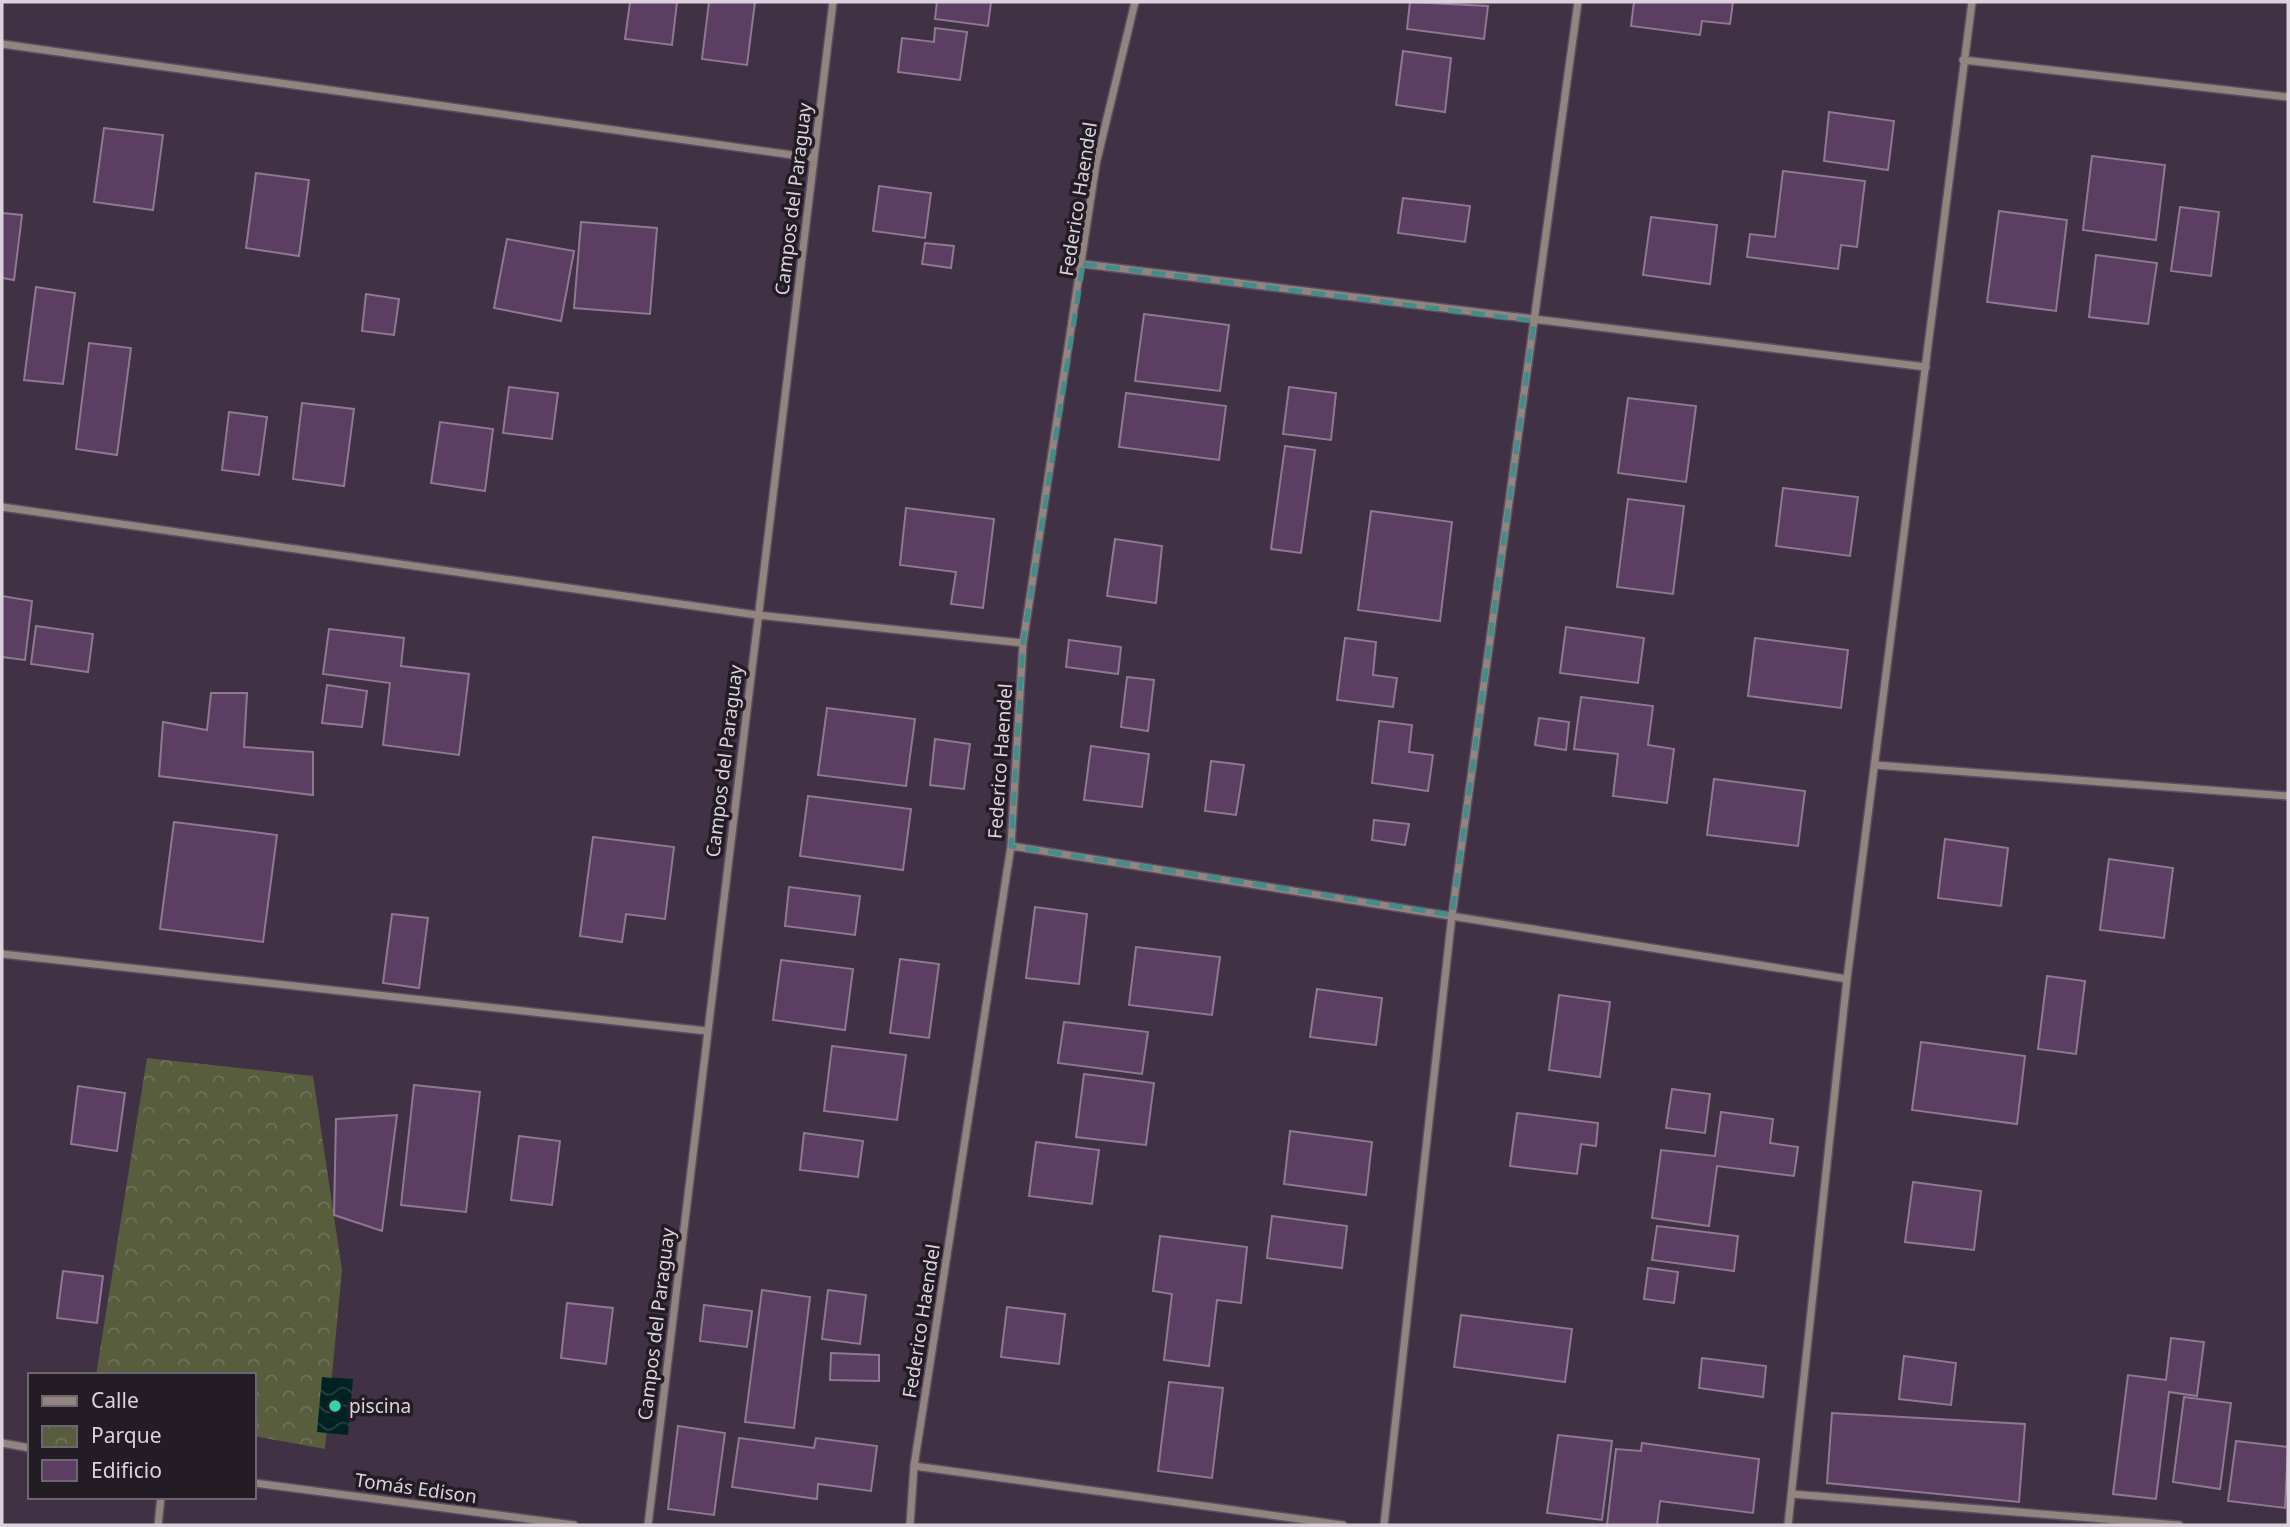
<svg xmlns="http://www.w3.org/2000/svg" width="2290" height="1527" viewBox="0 0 2290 1527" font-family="'Noto Sans',sans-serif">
<defs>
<pattern id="park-crowns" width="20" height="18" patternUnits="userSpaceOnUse" patternTransform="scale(1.75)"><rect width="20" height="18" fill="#585d3e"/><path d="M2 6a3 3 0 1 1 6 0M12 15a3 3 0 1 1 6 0" fill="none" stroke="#6f7359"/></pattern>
<pattern id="water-waves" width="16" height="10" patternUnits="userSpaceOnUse" patternTransform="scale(1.75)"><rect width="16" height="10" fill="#002223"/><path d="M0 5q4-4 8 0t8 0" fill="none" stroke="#254142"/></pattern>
</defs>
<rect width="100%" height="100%" fill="#413145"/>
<!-- park -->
<path fill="url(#park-crowns)" d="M147 1058 313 1076 342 1270 325 1449 254 1436V1375H96Z"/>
<!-- water -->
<path fill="url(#water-waves)" d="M322 1377 353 1379 348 1435 317 1432Z"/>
<!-- building -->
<path fill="#5b3e62" stroke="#8d7a91" stroke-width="2" d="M630 2H677L672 45 625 39Z
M709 2H755L747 65 702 59Z
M937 2H991L988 26 935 19Z
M1410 2 1488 6 1484 39 1407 29Z
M1634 2H1733L1730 24 1702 21 1700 35 1631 26Z
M935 28 967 32 960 80 898 72 902 38 934 42Z
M1403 51 1451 58 1445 112 1396 105Z
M1829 112 1894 121 1888 170 1824 161Z
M104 128 163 135 153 210 94 202Z
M2092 156 2165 165 2156 240 2083 230Z
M1783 171 1865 181 1857 247 1841 245 1838 269 1747 257 1750 234 1775 237Z
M256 173 309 180 299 256 246 248Z
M879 186 931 193 925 238 873 231Z
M1403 198 1470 206 1465 242 1398 233Z
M2180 207 2219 212 2211 276 2171 271Z
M1999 211 2067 220 2056 311 1987 302Z
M2 213 22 215 14 280 2 278Z
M1651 217 1717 225 1710 284 1643 275Z
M581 222 657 228 650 314 574 308Z
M507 239 574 251 561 321 494 308Z
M925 243 954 246 951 268 922 264Z
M2096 255 2157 263 2148 324 2089 317Z
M36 287 75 293 63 384 24 380Z
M366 294 399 299 394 335 362 331Z
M1144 314 1229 325 1220 391 1135 381Z
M89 343 131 348 117 455 76 449Z
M509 387 558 393 552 439 503 433Z
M1289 387 1336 393 1331 440 1283 434Z
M1126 393 1226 406 1219 460 1119 447Z
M1628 398 1696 406 1686 482 1618 473Z
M302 403 354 409 344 486 293 479Z
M229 412 267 417 259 475 222 470Z
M440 422 493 429 485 491 431 483Z
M1285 446 1315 450 1301 553 1271 549Z
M1783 488 1858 497 1850 556 1776 546Z
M1628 499 1684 506 1673 594 1617 587Z
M906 508 994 519 983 608 951 604 956 572 900 565Z
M1371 511 1452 522 1440 621 1358 610Z
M1115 539 1162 546 1156 603 1107 596Z
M2 596 32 601 25 660 2 657Z
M36 626 93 634 88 672 31 664Z
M1566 627 1644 638 1638 683 1560 673Z
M329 629 404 638 401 666 469 674 459 755 383 745 390 683 323 674Z
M1345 638 1376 642 1373 675 1397 678 1393 707 1337 700Z
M1755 638 1848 650 1841 708 1748 696Z
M1069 640 1121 647 1118 674 1066 667Z
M1127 677 1154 680 1148 731 1121 727Z
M327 685 367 691 362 727 322 723Z
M211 693H247L244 747 313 752V795L159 776 163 722 207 730Z
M1581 697 1653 706 1648 745 1674 749 1667 803 1613 796 1618 754 1574 749Z
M827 708 915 719 906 786 818 775Z
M1539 718 1569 722 1566 750 1535 745Z
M1379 721 1412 725 1409 752 1433 755 1428 791 1372 783Z
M935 739 970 744 964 789 930 785Z
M1091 746 1149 754 1142 807 1084 800Z
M1211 761 1244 765 1236 815 1205 811Z
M1714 779 1805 791 1798 846 1707 835Z
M808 796 911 809 903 870 800 856Z
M1374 820 1409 824 1405 845 1372 840Z
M174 822 277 835 263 942 160 929Z
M593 837 674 847 665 919 626 914 622 942 580 936Z
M1945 839 2008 848 2001 906 1938 898Z
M2109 859 2173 868 2164 938 2100 930Z
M789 887 860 896 855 935 785 926Z
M1035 907 1087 914 1079 984 1026 978Z
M392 914 428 918 419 988 383 983Z
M1136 947 1220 957 1212 1015 1129 1005Z
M900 959 939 964 929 1038 890 1033Z
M781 960 853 969 845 1030 773 1020Z
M2047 976 2085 981 2076 1054 2038 1049Z
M1317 989 1382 998 1376 1045 1310 1037Z
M1559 995 1610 1002 1600 1077 1549 1070Z
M1064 1022 1148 1032 1142 1074 1058 1063Z
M1921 1042 2025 1056 2017 1124 1912 1110Z
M832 1046 906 1055 897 1120 824 1111Z
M1084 1074 1154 1083 1146 1145 1076 1137Z
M414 1085 480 1092 466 1212 401 1205Z
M78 1086 125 1093 117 1151 71 1144Z
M1672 1089 1710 1094 1705 1133 1666 1128Z
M1721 1112 1773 1119 1770 1143 1798 1147 1794 1176 1717 1166 1709 1226 1652 1218 1661 1150 1715 1156Z
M1517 1113 1598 1123 1596 1146 1581 1144 1577 1174 1510 1166Z
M397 1115 382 1231 334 1215 336 1119Z
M1290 1131 1372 1142 1366 1195 1284 1184Z
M804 1133 863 1141 858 1177 800 1170Z
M519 1136 560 1141 552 1205 511 1200Z
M1036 1142 1099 1150 1092 1204 1029 1196Z
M1913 1182 1981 1191 1974 1250 1905 1242Z
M1272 1216 1347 1226 1342 1268 1267 1258Z
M1657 1226 1738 1236 1734 1271 1652 1260Z
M1160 1236 1247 1247 1241 1303 1217 1300 1209 1366 1164 1360 1172 1294 1153 1291Z
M1648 1268 1678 1272 1674 1303 1644 1299Z
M63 1271 103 1276 97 1323 57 1318Z
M762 1290 810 1297 794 1428 745 1422Z
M828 1290 866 1295 860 1344 822 1339Z
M567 1303 613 1308 606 1364 561 1358Z
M704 1305 752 1311 747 1347 700 1341Z
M1007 1307 1065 1314 1059 1364 1001 1357Z
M1461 1315 1572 1329 1565 1382 1454 1367Z
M2171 1338 2204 1342 2197 1396 2169 1392 2156 1499 2113 1494 2128 1375 2166 1380Z
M831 1353 879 1355V1381L830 1380Z
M1904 1356 1956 1363 1951 1405 1899 1399Z
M1702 1358 1766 1366 1763 1397 1699 1388Z
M1169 1382 1223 1388 1212 1478 1158 1471Z
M2184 1397 2231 1403 2220 1489 2173 1482Z
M1832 1413 2025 1424 2019 1502 1827 1483Z
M678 1426 725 1433 714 1515 668 1509Z
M1558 1435 1612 1441 1602 1520 1547 1513Z
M739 1438 814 1448 816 1438 877 1446 871 1491 818 1484 817 1499 732 1487Z
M2236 1441 2288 1447 2285 1508 2228 1501Z
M1642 1443 1759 1459 1753 1513 1660 1501 1657 1525H1607L1616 1449 1641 1451Z"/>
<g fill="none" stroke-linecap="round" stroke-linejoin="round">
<!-- minor casing -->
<g stroke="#5d4e61" stroke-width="10">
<path id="minor" d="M2 44 814 158
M1963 60 2288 97
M1083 264 1926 367
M2 507 757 615 1023 643
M1875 765 2288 796
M1011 846 1847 979
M2 954 707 1031
M2 1443 30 1448
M914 1466 1343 1525
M254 1483 574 1525
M1792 1494 2179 1525
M158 1525 161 1497
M648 1525 833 2
M910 1525 914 1466 1011 846 1023 643 1096 164 1135 2
M1384 1525 1452 915 1578 2
M1788 1525 1847 979 1972 2"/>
</g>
<!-- minor -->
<use href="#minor" stroke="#92847f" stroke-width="7"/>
</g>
<!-- marked area -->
<path fill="none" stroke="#428d8a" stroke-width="5" stroke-dasharray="14 9" stroke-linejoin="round" d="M1083 264 1534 321 1452 915 1011 846 1023 643Z"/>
<!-- markers -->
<circle fill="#35d4a7" stroke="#231c25" stroke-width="2.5" cx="335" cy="1406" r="7"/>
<g text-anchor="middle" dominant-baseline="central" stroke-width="7" stroke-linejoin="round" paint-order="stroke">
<!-- street labels -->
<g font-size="19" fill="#dcd2de" stroke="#231c25">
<text transform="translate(793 199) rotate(-83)">Campos del Paraguay</text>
<text transform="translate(1078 199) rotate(-81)">Federico Haendel</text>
<text transform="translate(724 761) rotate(-83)">Campos del Paraguay</text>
<text transform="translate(1000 761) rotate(-86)">Federico Haendel</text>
<text transform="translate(921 1321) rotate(-81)">Federico Haendel</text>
<text transform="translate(656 1324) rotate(-83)">Campos del Paraguay</text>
<text transform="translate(416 1488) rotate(8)">Tomás Edison</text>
</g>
<!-- poi labels -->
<g font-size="19" fill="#dcd2de" stroke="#231c25" text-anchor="start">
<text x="349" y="1406">piscina</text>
</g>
</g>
<!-- border -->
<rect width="2290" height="1527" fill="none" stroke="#dcd2de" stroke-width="7"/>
<!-- legend -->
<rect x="28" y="1373" width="228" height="126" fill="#231c25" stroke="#6d656f" stroke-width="2"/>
<rect x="42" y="1396" width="35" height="10" fill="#92847f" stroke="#6d656f" stroke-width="2"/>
<text x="91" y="1408" font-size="21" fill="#dcd2de">Calle</text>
<rect x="42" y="1426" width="35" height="21" fill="url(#park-crowns)" stroke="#6d656f" stroke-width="2"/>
<text x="91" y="1443" font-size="21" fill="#dcd2de">Parque</text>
<rect x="42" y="1460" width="35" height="21" fill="#5b3e62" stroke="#6d656f" stroke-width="2"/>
<text x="91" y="1478" font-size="21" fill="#dcd2de">Edificio</text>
</svg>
